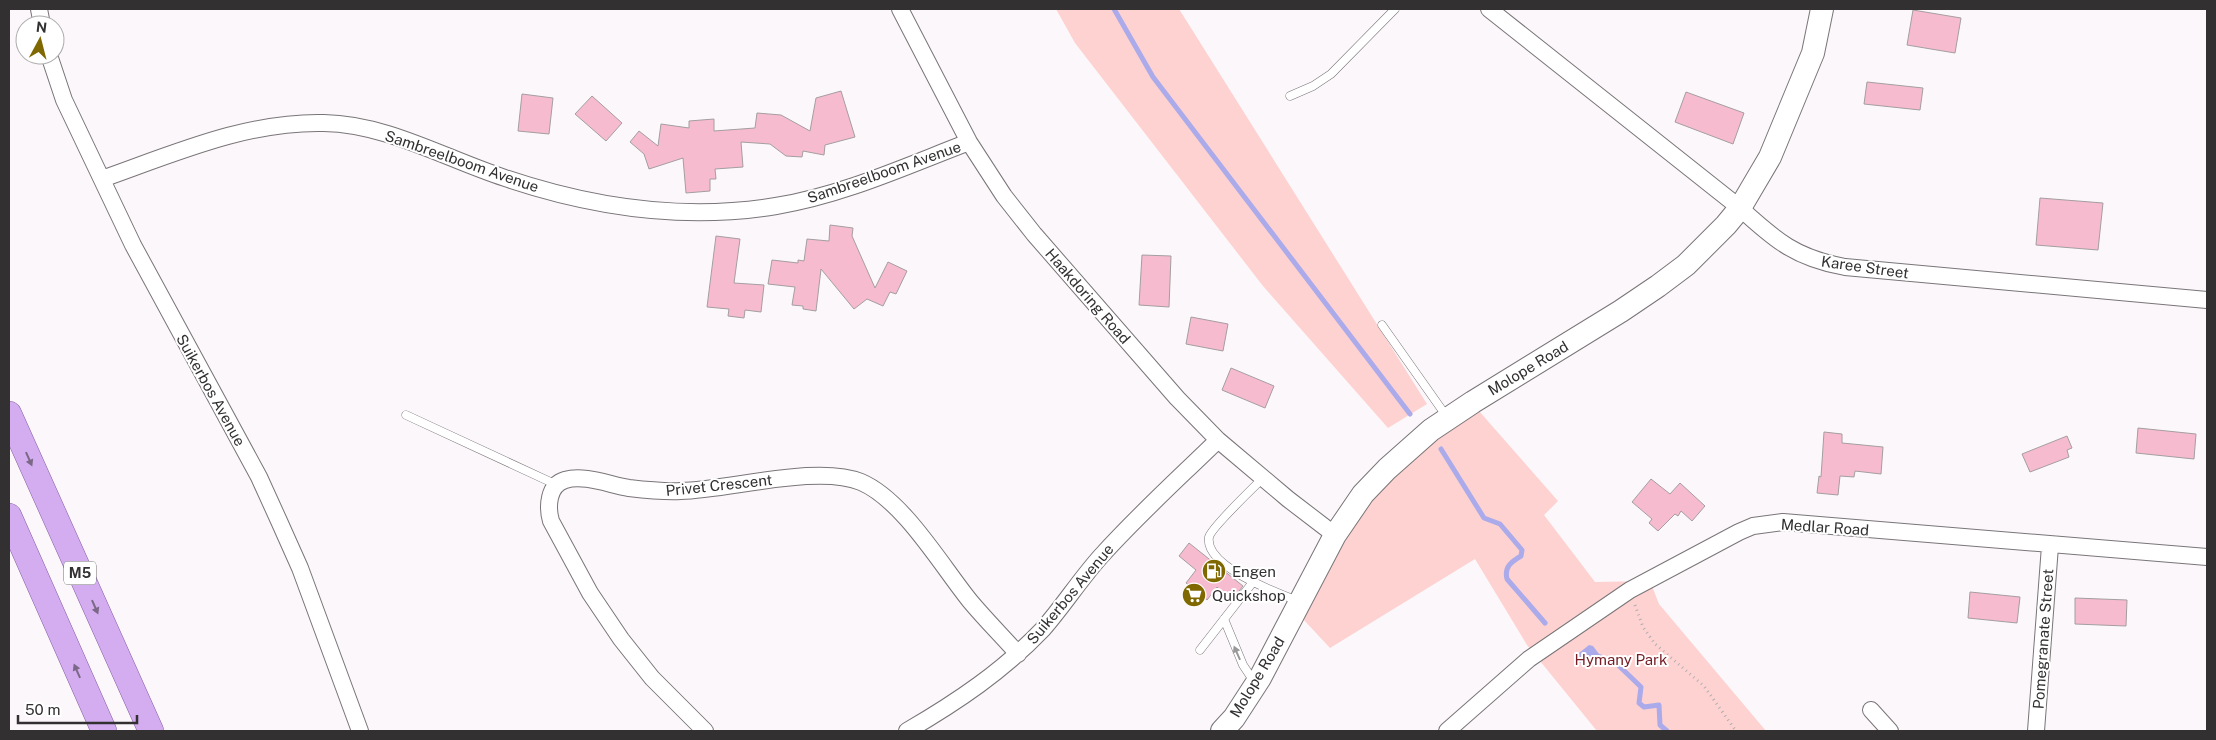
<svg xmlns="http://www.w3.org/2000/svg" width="2216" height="740" viewBox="0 0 2216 740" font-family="'Public Sans',sans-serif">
<rect width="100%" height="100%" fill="#fcf7fb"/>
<!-- green -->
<path fill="#fdd2d0" d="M1056 9H1179L1427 404 1388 428 1263 286 1075 43Z
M1479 411 1558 501 1544 515 1595 582 1650 581 1659 604 1766 731H1597L1527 645 1475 559 1330 648 1303 619C1341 545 1369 489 1437 436 1449 427 1465 419 1479 411Z"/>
<!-- water -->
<path fill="#abaaea" d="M1589 645 1593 646 1602 658 1599 663 1594 665 1587 662 1580 663 1576 661 1579 653Z"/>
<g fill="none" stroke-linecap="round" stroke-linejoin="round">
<!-- stream -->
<path stroke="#abaaea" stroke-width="5" d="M1114 9 1153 77 1410 414
M1441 449 1484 518 1500 524 1522 550 1521 556C1511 562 1504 567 1507 579L1545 623
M1595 655 1615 662 1641 687 1639 703 1644 707 1659 705 1660 725 1667 731"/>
</g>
<!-- building -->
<path fill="#f7bbcf" stroke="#a49ea0" d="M1913 10 1961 18 1955 53 1907 45Z
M1867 82 1923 88 1920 110 1864 104Z
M841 91 855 137 825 145 824 155 803 151 802 157 786 156 770 144 741 142 743 167 715 169 716 179H710V191L686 193 683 158 649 169 644 154 630 142 639 131 658 146 661 124 689 128V121L714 119V131L755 128 757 113 781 115 810 131 816 98Z
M1686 92 1744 113 1733 144 1675 122Z
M522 94 553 98 549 134 518 131Z
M592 96 622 123 606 141 575 114Z
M2040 198 2103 203 2098 250 2036 245Z
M830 225 853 228 852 236 875 288 888 262 907 271 896 294 890 292 883 306 867 299 854 309 821 269 816 311 803 309V306L792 305 795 287 768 284 772 260 798 263V260L804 261 807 239 829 241Z
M716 236 740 239 734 283 764 285 761 312 745 310 744 318 728 316 729 309 707 307Z
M1142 255 1171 256 1169 307 1139 305Z
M1191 317 1228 324 1223 351 1186 344Z
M1231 368 1274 386 1265 408 1222 390Z
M2138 428 2196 434 2194 459 2136 453Z
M1824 432 1842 434V443L1883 447 1881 474 1855 471 1854 477 1840 476 1838 495 1817 493 1819 476 1821 477Z
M2067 436 2072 448 2067 450 2069 457 2030 472 2022 454Z
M1651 479 1670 494 1680 483 1705 506 1692 521 1681 511 1678 516 1675 514 1658 531 1649 523 1652 519 1632 502Z
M1189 543 1243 586 1232 600 1217 587 1207 600 1186 583 1196 570 1179 556Z
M1970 592 2020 597 2017 623 1968 618Z
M2075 598 2127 600 2126 626 2075 624Z"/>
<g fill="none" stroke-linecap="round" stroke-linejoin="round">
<!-- lane casing -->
<g stroke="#797578" stroke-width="9">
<path id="lane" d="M1290 96 1313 86 1331 74 1395 9
M1382 325 1447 417
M406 415 557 485
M1263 478C1254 487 1211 528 1209 537 1204 566 1277 593 1298 601
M1224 619 1243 665 1255 683
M1200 650 1253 582"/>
</g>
<!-- street casing -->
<g stroke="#797578" stroke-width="18">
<path id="street" d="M39 9 42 25
M900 9 969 142 1004 196 1034 234 1177 398 1218 440 1288 499 1335 535
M1489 9 1740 208C1776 241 1796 258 1845 267L2207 300
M49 55 64 100 133 245 259 477 279 521 300 568 360 731
M102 179C173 154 247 121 324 123 387 124 446 159 505 178 591 207 685 221 776 206 843 195 906 166 969 142
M1871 710 1890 731
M705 731 652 678 621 639 590 593 551 521C547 507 548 485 565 480 584 474 610 485 629 488 646 490 664 492 681 491 729 490 818 464 861 482 903 500 941 565 970 601 985 619 1002 636 1018 654
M907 731C957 702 1003 671 1043 629 1064 605 1081 578 1102 555 1139 514 1179 478 1218 440
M1447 731 1529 659 1630 590 1739 532 1753 526 1783 522 2207 557
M2036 731 2050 546"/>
</g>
<!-- secondary casing -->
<g stroke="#797578" stroke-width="24">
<path id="secondary" d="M1222 731 1234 718 1260 678 1335 535 1363 494 1387 469 1431 430 1473 402 1621 311 1658 286 1686 265 1726 225 1740 208 1770 157 1813 53 1822 9"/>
</g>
<!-- primary casing -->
<g stroke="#885ea6" stroke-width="26">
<path id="primary" d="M9 414 151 731
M9 516 104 731"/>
</g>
<!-- path -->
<path stroke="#b1adb0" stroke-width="3" stroke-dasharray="1 4" stroke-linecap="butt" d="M1635 605 1643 627 1655 644 1704 686 1736 731"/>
<!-- lane -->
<use href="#lane" stroke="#fff" stroke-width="8"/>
<!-- street -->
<use href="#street" stroke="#fff" stroke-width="16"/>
<!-- secondary -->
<use href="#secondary" stroke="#fff" stroke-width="22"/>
<!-- primary -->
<use href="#primary" stroke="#d3adef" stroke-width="25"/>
</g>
<!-- one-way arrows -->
<defs><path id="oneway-solid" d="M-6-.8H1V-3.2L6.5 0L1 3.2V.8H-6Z" transform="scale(1.25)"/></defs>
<g fill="#7a6886">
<use href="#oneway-solid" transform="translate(29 459) rotate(66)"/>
<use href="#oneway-solid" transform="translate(95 607) rotate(66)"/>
<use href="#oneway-solid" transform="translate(77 671) rotate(-114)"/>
</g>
<use fill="#989898" href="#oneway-solid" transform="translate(1237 653) rotate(-114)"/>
<!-- icons -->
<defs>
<g id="fuel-disc" transform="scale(1.25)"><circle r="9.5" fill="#7f6800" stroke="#fff"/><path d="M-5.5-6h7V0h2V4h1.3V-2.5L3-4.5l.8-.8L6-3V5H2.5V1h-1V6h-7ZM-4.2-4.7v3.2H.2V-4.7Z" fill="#fff"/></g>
<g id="supermarket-disc" transform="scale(1.25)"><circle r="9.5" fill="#7f6800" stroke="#fff"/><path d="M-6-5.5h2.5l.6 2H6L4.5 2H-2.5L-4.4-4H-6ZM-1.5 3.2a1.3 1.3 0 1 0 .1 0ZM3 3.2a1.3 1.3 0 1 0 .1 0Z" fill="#fff"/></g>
</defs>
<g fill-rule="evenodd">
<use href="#fuel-disc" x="1214" y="571"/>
<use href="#supermarket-disc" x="1194" y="595"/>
</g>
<g text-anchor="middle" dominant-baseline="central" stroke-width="4" stroke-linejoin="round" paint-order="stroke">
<!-- shield labels -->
<rect fill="#fff" stroke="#706e6f" stroke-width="1" x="64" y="561.5" width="32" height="23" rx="4"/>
<g font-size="14" font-weight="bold" fill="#323031">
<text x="80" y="573">M5</text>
</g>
<!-- street labels -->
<g font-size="15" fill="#323031" stroke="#fff">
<text transform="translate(462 161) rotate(19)">Sambreelboom Avenue</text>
<text transform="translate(884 172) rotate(-19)">Sambreelboom Avenue</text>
<text transform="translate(1865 267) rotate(8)">Karee Street</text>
<text transform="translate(1088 296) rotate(49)">Haakdoring Road</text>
<text transform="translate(1528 368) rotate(-31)">Molope Road</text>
<text transform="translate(211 390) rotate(61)">Suikerbos Avenue</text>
<text transform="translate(719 485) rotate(-6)">Privet Crescent</text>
<text transform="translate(1825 527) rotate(4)">Medlar Road</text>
<text transform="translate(1070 594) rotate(-50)">Suikerbos Avenue</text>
<text transform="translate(2043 639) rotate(-86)">Pomegranate Street</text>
<text transform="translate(1257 677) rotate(-59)">Molope Road</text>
</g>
<!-- poi labels -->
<g font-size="15" fill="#323031" stroke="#fff" text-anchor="start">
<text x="1232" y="571">Engen</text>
<text x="1212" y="595">Quickshop</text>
</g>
<!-- park labels -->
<g font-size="15" fill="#751d24" stroke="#fff">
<text x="1621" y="659">Hymany Park</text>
</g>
</g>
<!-- border -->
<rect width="2216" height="740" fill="none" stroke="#323031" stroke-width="20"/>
<!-- north arrow -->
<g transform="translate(40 40) rotate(7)"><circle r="24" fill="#ffffff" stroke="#adacad"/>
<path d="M0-4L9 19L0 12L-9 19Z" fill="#7f6800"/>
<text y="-8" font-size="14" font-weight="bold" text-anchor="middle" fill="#323031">N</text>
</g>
<!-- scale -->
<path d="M18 715v8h119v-8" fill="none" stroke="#323031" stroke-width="2.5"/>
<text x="25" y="715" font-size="15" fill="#323031" stroke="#ffffff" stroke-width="4" paint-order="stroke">50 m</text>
</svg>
